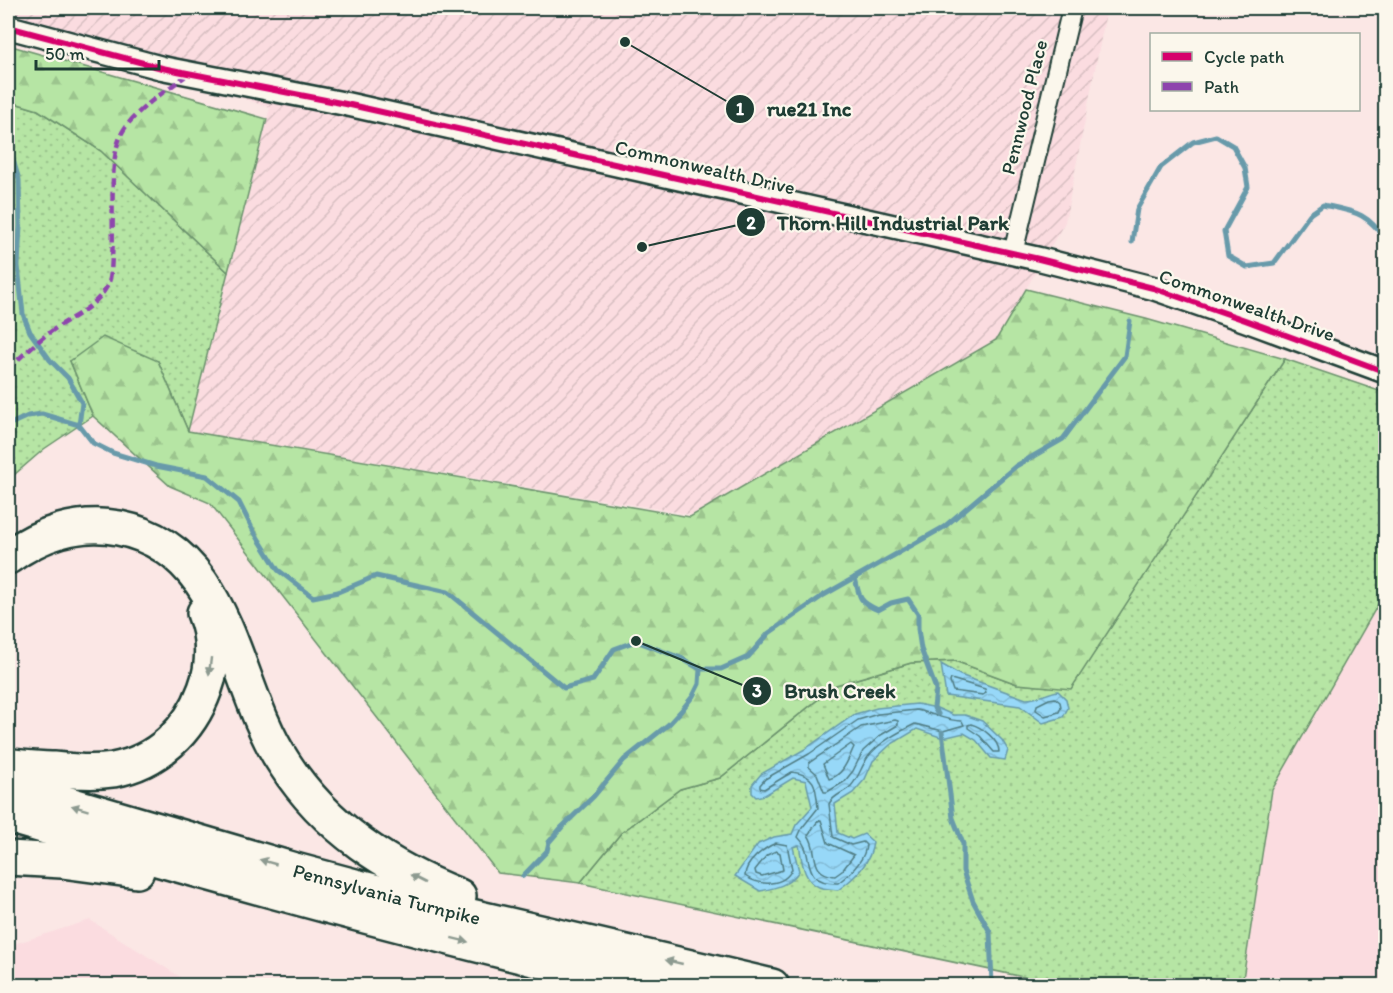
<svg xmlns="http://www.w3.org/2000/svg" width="1393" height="993" viewBox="0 0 1393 993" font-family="Itim,sans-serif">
<defs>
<pattern id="industrial-furrows" width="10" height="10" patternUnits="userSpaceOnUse" patternTransform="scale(1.5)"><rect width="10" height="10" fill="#fbdce0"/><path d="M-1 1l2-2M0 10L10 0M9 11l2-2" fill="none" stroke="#d7bec1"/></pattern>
<pattern id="green-dots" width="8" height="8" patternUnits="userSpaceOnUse" patternTransform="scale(1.5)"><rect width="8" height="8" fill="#b6e5a4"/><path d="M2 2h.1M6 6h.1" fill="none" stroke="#9cc58e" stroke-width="1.8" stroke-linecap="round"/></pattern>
<pattern id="forest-firs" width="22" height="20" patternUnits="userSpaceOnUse" patternTransform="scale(1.5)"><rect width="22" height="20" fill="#b6e5a4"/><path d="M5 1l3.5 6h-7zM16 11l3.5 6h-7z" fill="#9cc58e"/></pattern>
<pattern id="water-waves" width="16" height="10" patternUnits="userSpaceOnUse" patternTransform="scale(1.5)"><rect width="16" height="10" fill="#97d8f8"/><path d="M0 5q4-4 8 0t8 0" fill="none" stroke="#82bad5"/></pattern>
</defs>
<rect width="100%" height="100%" fill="#fbe7e5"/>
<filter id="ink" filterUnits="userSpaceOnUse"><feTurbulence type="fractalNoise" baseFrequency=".0167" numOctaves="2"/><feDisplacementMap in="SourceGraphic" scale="12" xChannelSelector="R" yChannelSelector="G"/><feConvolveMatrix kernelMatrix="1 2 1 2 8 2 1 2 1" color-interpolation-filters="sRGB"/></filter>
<g filter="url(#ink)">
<!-- built -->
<path fill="#fbdce0" d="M1385 592V985L1242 986 1272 790Z
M90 920 193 985H8V946Z"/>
<!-- industrial -->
<path fill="url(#industrial-furrows)" d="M8 8H1107L1065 222 996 340 694 515 188 431 270 108 8 12Z"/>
<!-- green -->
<path fill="url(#green-dots)" stroke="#6a916c" stroke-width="1.5" d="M8 101 38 110 101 151 228 272 188 431 158 361H70L93 416 44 449 8 480Z
M1285 359 1385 393V592L1272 790 1242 985H1061L580 883 621 833 680 789 720 778 836 685 911 663 955 661 1017 684 1071 688Z"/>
<!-- forest -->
<path fill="url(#forest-firs)" stroke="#6a916c" stroke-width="1.5" d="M8 45 267 119 228 272 101 151 38 110 8 101Z
M1026 289 1146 319 1285 359 1071 689 1017 684 955 661 911 663 836 685 720 778 680 789 621 833 580 883 498 873 210 503 170 486 93 416 70 361 103 337 158 361 188 431 690 517 996 340Z"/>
<!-- water -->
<path fill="url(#water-waves)" stroke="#679aaa" stroke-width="1.5" d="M941 664 960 675 1026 699C1039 699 1046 693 1058 691L1066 699 1068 708 1063 717 1043 723 1020 706 946 696Z
M917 704 937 708 953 715H965L982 721 1002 740 1008 750 1005 760 991 758 976 740 964 733 943 738 917 729 890 745 873 761 865 779 853 793 835 804 838 833 852 839 864 834 873 842C871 863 855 878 838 890 833 889 824 889 819 887 802 880 802 859 799 845L793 847 799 871C790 885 776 888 760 891L735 876 758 844 774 837 792 834 796 825 812 807 806 781 793 778 765 795 756 797 752 793V785L761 774 805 749 855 714 877 708Z"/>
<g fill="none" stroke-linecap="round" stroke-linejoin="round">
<!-- shore -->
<path stroke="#4f7b82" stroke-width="1.5" d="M951 679 985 689 986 693 983 695 953 691 950 682Z
M1055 698 1060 702 1061 707 1059 712 1045 716 1036 710 1037 705 1049 699Z
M916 710C932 713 946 721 962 721L964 725 943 731 915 724C899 732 879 742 868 757 861 767 859 777 851 786 844 793 833 795 829 804L833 837 851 845 863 842 866 845C865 860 850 874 838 883 798 884 816 853 798 837L802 828 818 808C816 786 816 775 792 772L764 789 760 788V785L765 779 809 754 858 720 878 714Z
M895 720 898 721V725L881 735 863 751 853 771 844 782 827 792H824L817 774 809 767V763L861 727Z
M971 724C982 727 999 740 999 752H994L980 736 968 728V725Z
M851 744 854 747C848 759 844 775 829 779L823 764Z
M821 820 828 843 854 855 842 871 835 876C807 873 820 851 808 835L818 821Z
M776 843 787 845 792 869C784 887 759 886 745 876 745 862 764 848 776 843Z
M776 851 780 853 783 870 762 876 756 874 755 870 767 855Z"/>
<!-- stream -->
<path stroke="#679aaa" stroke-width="5" d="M8 143 19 180 20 225 18 266 23 314 30 332 50 360 68 378 82 403 79 425
M1132 242 1137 209 1161 167 1193 142 1216 136 1233 146 1245 168 1248 187 1224 231 1228 256 1247 267 1274 263 1310 214 1323 205C1356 212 1366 212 1386 240
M8 425 28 416 42 414 79 425 93 443 113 453 156 466 207 476 239 502 253 530 278 570 313 597 338 592 376 576 448 592 564 688 593 680 614 649 636 641 681 658 700 669H721L748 657 769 633 824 595 944 527 1016 466 1063 439 1125 356 1130 321
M855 577C859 597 859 602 878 610L891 603 908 599 918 614V629L921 649 936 689 934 708 938 714
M942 732 953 818 963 844V871L973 901 990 932 992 986
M523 876 547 851 549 842 562 827 594 796 624 760 669 724 681 711 693 696 699 684 700 669"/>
<!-- minor casing -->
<g stroke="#1f3d34" stroke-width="22">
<path id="minor" d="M1013 253 1072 8"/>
</g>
<!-- tertiary casing -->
<g stroke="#1f3d34" stroke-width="27">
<path id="tertiary" d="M8 27 162 68 346 104 1039 259 1153 288 1245 320 1386 372"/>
</g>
<!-- motorway casing -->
<g stroke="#1f3d34" stroke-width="38">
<g id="motorway">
<path d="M8 557C40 534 79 520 119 528 232 550 231 684 284 763 326 828 388 868 459 896"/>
<path d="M8 765C22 768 38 768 53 769 73 771 93 773 113 770 157 762 190 731 205 689 214 665 214 637 204 613"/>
<path id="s1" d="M8 786 295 870 445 910 772 986"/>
<path d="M8 816C219 878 433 937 648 986"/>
<path d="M8 858 62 861 137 871"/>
</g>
</g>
<!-- minor -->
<use href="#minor" stroke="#fbf7ec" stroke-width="18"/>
<!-- tertiary -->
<use href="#tertiary" stroke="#fbf7ec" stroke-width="22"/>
<!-- motorway -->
<use href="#motorway" stroke="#fbf7ec" stroke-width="33"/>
<!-- quiet -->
<path stroke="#8e44ad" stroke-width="4.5" stroke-dasharray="9 4.5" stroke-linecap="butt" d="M8 369C21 357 34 344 49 333 68 318 93 310 106 288 112 280 111 267 112 257 115 223 107 158 123 131 138 107 167 91 188 74"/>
<!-- cycleway casing -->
<g stroke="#fbf7ec" stroke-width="10">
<path id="cycleway" d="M8 27 162 68 346 104 1039 259 1153 288 1245 320 1386 372"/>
</g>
<!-- cycleway -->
<use href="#cycleway" stroke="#d6006c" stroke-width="6"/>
</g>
<!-- one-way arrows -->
<defs><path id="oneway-solid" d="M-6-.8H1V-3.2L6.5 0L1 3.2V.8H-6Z" transform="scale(1.5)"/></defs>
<g fill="#8d9a90">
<use href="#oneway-solid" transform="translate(210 666) rotate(97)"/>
<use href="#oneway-solid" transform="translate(80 808) rotate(-163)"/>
<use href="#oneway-solid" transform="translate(268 862) rotate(-164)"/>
<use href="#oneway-solid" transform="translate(418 879) rotate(-153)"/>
<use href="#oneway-solid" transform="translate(460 940) rotate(14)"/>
<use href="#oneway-solid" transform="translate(674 962) rotate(-167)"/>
</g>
</g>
<g text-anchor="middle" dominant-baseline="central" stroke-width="4.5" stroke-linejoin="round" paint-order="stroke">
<!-- street labels -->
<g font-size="20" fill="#1f3d34" stroke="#fbf7ec">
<text transform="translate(1024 107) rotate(-76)">Pennwood Place</text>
<text transform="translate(705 167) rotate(13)">Commonwealth Drive</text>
<text transform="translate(1247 305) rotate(19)">Commonwealth Drive</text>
<text stroke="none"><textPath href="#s1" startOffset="394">Pennsylvania Turnpike</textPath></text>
</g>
</g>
<!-- callouts -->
<path fill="none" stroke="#1f3d34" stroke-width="2" d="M625 42L740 109M642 247L751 222M636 641L757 691"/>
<g fill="#1f3d34" stroke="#fbf7ec" stroke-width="2">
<circle cx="625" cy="42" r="6"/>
<circle cx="642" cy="247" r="6"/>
<circle cx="636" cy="641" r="6"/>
<circle cx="740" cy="109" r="15"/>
<circle cx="751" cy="222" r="15"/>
<circle cx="757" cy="691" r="15"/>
</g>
<g font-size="18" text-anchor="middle" font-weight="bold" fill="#fff">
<text x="740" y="115">1</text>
<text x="751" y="229">2</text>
<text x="757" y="697">3</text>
</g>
<g font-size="21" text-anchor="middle" font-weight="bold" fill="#1f3d34" stroke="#fbf7ec" stroke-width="4.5" stroke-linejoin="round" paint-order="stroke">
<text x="809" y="116">rue21 Inc</text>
<text x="893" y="230">Thorn Hill Industrial Park</text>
<text x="840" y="698">Brush Creek</text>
</g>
<!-- margin -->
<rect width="1393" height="993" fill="none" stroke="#fbf7ec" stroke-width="30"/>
<rect x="15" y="15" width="1363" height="963" fill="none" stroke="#1f3d34" stroke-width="2" filter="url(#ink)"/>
<!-- legend -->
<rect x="1150" y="33" width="210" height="78" fill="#fbf7ec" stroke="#a3ada2" stroke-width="1.5"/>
<rect x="1162" y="52" width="30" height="9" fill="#d6006c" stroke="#a3ada2" stroke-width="1.5"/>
<text x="1204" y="63" font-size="18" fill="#1f3d34">Cycle path</text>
<rect x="1162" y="82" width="30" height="9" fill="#8e44ad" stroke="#a3ada2" stroke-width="1.5"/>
<text x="1204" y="93" font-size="18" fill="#1f3d34">Path</text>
<!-- scale -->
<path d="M36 60v9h123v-9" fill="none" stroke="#1f3d34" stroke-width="3"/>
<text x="45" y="60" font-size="18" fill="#1f3d34" stroke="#fbf7ec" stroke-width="4.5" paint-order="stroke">50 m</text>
</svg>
